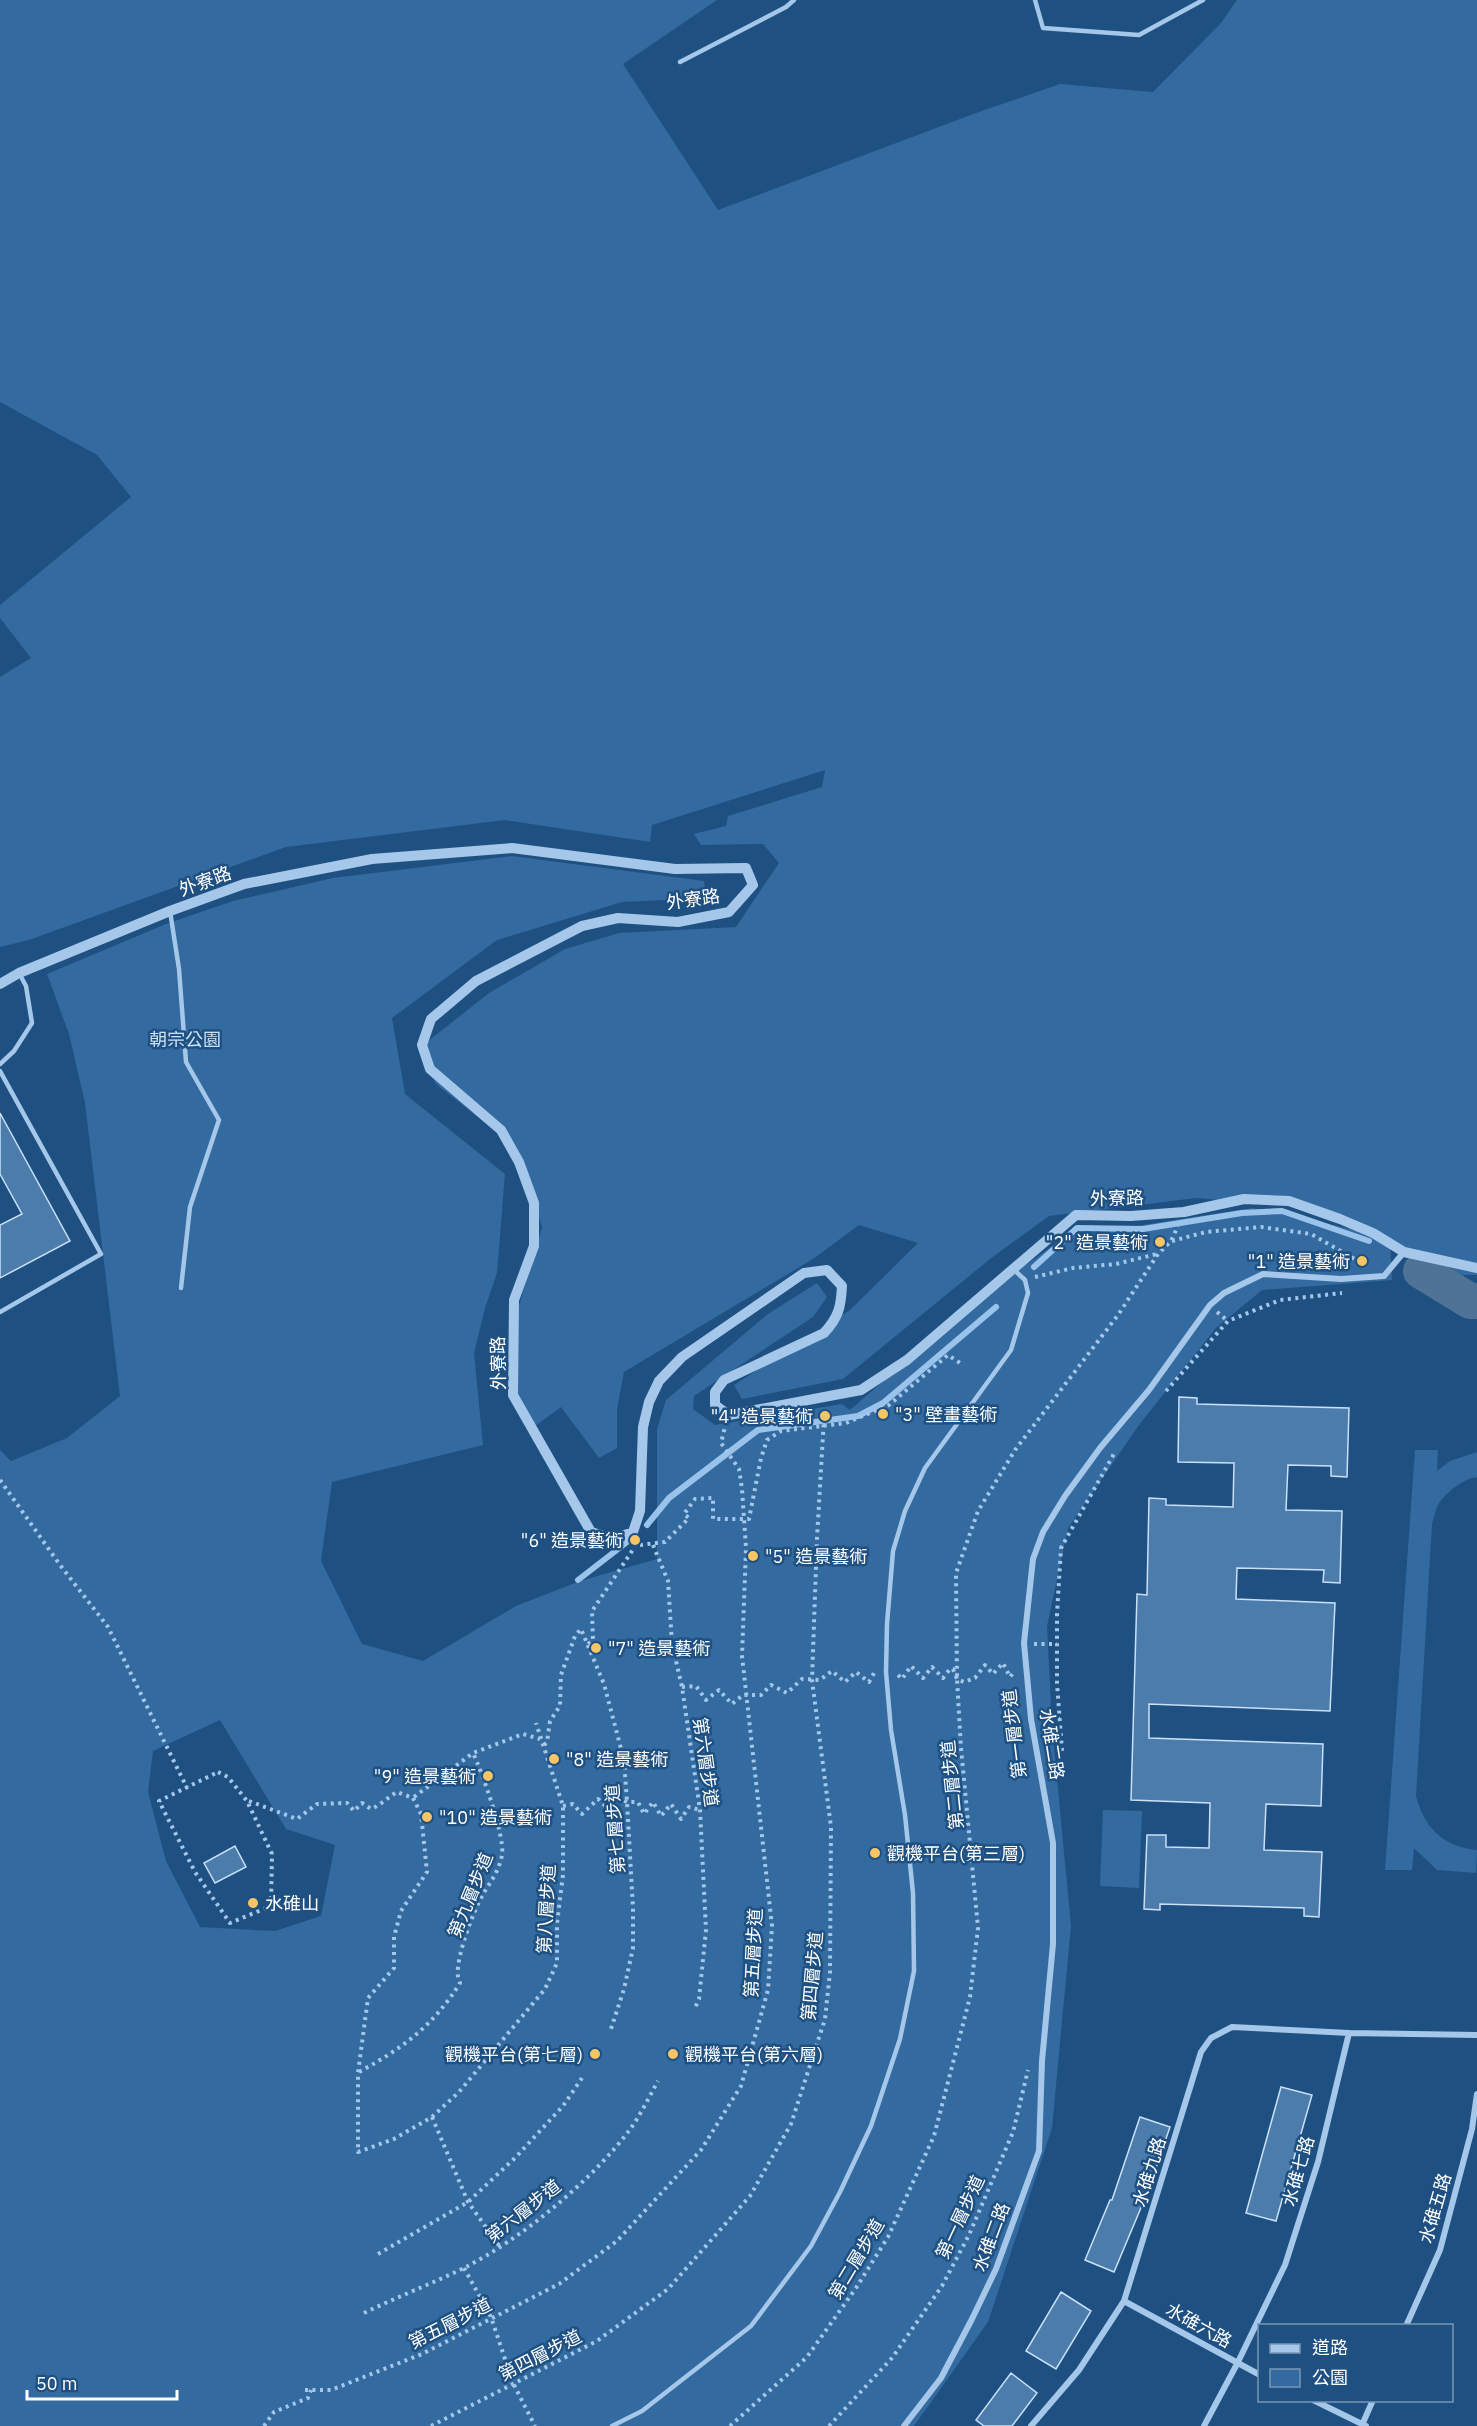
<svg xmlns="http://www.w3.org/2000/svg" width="1477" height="2426" viewBox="0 0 1477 2426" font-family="'IBM Plex Sans','Noto Sans TC',sans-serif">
<rect width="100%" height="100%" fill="#1f5082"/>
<!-- green -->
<path fill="#336aa0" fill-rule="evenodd" d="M0 0H717L623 64 718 210 976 113 1060 84 1153 92 1221 23 1237 0H1477V1275H1463L1390 1243 1392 1280 1262 1290 1216 1328 1139 1425 1068 1528 1047 1626 1052 1726 1071 1926 1052 2128 988 2322 914 2426H0V1450L11 1461 67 1438 120 1396 85 1103 69 1034 47 974 166 924 233 901 333 878 512 856 704 881 706 898 622 902 497 940 392 1018 405 1094 505 1174 497 1273 485 1308 474 1353 483 1445 332 1482 321 1561 362 1644 423 1661 516 1606 580 1581 657 1559V1429L666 1400 768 1314 817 1283 827 1297 813 1317 694 1396 693 1409 715 1425 842 1404 850 1410 978 1299 1065 1237 1252 1208 1361 1231 1312 1208 1196 1198 1049 1216 990 1259 843 1379 742 1399 734 1385 850 1310 918 1243 859 1225 813 1259 624 1372 617 1409V1448L599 1458 561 1407 531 1429 513 1395 515 1337 519 1306 542 1227 517 1148 436 1084 425 1065 427 1042 489 993 565 949 619 933 736 927 779 863 763 844 701 845 694 834 726 826 728 816 822 787 825 770 652 825 650 842 505 820 286 847 29 940 0 947V677L31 658 0 618V605L131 497 97 455 0 402ZM220 1720 286 1829 335 1845 321 1916 275 1931 200 1927 166 1861 148 1792 153 1751Z
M1415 1450H1438L1437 1471 1450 1461 1477 1452V1477C1463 1479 1445 1493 1438 1505 1435 1511 1434 1518 1432 1524L1416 1796C1424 1827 1443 1847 1477 1850L1476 1873 1437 1870 1414 1848 1412 1870H1385Z
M1103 1810 1142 1811 1139 1888 1100 1886Z"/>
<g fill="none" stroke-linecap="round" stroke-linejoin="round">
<!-- stream -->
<path stroke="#99c3ea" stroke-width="6" d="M1034 1267 1077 1228 1143 1229 1242 1213 1282 1211 1369 1241
M647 1525 669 1498 758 1430 858 1416 883 1403 996 1307
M578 1580 631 1539"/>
<!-- river -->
<path stroke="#4f7297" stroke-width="36" d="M1421 1271 1470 1301H1477"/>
</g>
<!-- building -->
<path fill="#4c7cac" stroke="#c9e0f7" stroke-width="1.5" d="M0 1113 70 1241 0 1278V1225L22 1214 0 1174Z
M1179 1397 1197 1398V1404L1349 1408 1347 1477 1331 1476V1466L1288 1465 1286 1510 1342 1511 1340 1583 1323 1582 1324 1570 1237 1568 1236 1599 1335 1603 1330 1711 1149 1704V1738L1323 1744 1321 1806 1266 1804 1264 1850 1322 1852 1319 1917 1304 1916V1908L1160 1904V1910L1144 1909 1147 1835H1166V1847L1209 1848 1210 1803 1131 1800 1137 1594 1147 1595 1149 1498 1166 1499V1505L1233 1507 1234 1463 1178 1462Z
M235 1846 246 1867 215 1883 204 1863Z
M1281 2087 1312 2095 1276 2221 1246 2213Z
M1140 2117 1170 2127 1148 2191 1114 2272 1085 2260 1110 2200H1112Z
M1061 2292 1091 2311 1056 2369 1026 2351Z
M1011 2373 1037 2393 1012 2426H984L976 2420Z"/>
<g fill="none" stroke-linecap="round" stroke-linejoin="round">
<!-- path -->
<path stroke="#a5c7e9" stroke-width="4" stroke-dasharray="3 4.5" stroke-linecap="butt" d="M1172 1241 1206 1232 1261 1227 1311 1234 1365 1265
M1035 1277 1073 1268 1116 1264 1157 1254
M1217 1312 1228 1321
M1166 1391 1228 1321 1280 1300 1342 1293
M0 1480 60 1565 108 1627 187 1788
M640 1545 665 1542 689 1518 684 1514 695 1499 713 1498V1519H749L761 1458 767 1440 781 1431 846 1423 889 1405 948 1355 960 1363
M653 1545 668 1581 672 1644 682 1687 700 1810 706 1930 699 1999 695 2008
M588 1644 593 1640 592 1611 634 1548
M1034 1644H1057
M898 1675 902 1679 911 1666 923 1678 932 1667 943 1678 950 1669H953L957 1679 964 1682 975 1678 985 1665 993 1674 1003 1663 1010 1677 1013 1673
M682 1687 696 1686 706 1700 719 1690 732 1704 743 1695H761L771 1685 787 1693 802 1679 820 1680 832 1671 845 1682 856 1672 869 1682 874 1673
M1043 1719H1060
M544 1745 547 1742 550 1721 560 1706 561 1675 575 1636 581 1629 604 1684 624 1760 627 1802 633 1908V1948L624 1989 610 2032
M1062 1751 1057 1683V1614L1061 1548 1115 1452
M218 1772 228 1777 247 1801 272 1854 271 1906 230 1923 195 1872 159 1801Z
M414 1797 473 1753 523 1734 540 1739
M413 1798 421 1814 427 1872 401 1911 394 1937V1968L368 1998 358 2073V2152L394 2139 432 2117 459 2092 545 1989 557 1963V1923L563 1875V1806L536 1723
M249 1801 297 1819 317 1804 347 1803 354 1811 362 1803 371 1809C381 1805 388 1797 397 1792L413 1798
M563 1806 573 1804 582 1814 598 1799 611 1811 621 1799 627 1802H638L644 1814 653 1802 661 1816 671 1804 681 1819 689 1807 700 1810
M359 2072C403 2048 433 2026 460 1983 451 1970 471 1919 478 1904 486 1886 498 1876 502 1855 505 1836 482 1772 473 1753
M432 2117 468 2202 500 2247
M378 2254 468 2202 516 2157 563 2106 582 2078
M464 2268 491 2317 513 2383 535 2426
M364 2313C397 2297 431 2284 464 2268 521 2239 593 2180 631 2128 641 2114 649 2097 658 2081
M305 2390H331L422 2354 559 2284 617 2241 701 2150 741 2086 768 1990 772 1926 742 1656 746 1548 742 1489 739 1469 721 1443 725 1427
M264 2426 274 2412 308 2398 311 2390
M431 2426 597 2341 668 2289 750 2196 791 2124 825 2019 830 1972 831 1827 812 1680 817 1538 824 1418
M730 2426 807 2357 856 2288 888 2237 934 2136 970 1997 978 1928 961 1748 957 1679 956 1573 978 1511 1015 1450 1118 1315 1158 1254 1171 1241 1178 1226
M829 2426 892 2358 942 2286 969 2235 1013 2132 1028 2070"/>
<!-- service -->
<path stroke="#a5c7e9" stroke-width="4.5" d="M1035 0 1043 28 1139 35 1203 0
M680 62 786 7 794 0
M170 911 179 969 186 1062 219 1120 190 1207 181 1288
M0 1064 14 1051 32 1023 26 986 19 973
M0 1071 101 1254 0 1312
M612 2426 642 2411 751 2326 811 2246 840 2192 871 2126 900 2039 914 1971 913 1893 905 1815 891 1730 886 1672 887 1624 893 1551 905 1511 925 1468 1011 1350 1028 1293 1025 1280 1012 1268"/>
<!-- minor -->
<path stroke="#a5c7e9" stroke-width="6" d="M1124 2301 1260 2375
M1406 2326 1440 2250 1472 2129 1477 2094
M1313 2400 1366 2426
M1362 2425 1373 2400
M904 2426 941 2378 972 2319 996 2269 1039 2151 1042 2061 1053 1944V1843L1031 1719 1024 1643 1033 1559 1043 1532 1065 1496 1100 1448 1149 1390 1210 1305 1224 1293 1263 1274 1341 1279 1384 1276 1404 1252
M1031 2426 1079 2370 1124 2301 1201 2052 1211 2038 1232 2027 1349 2033 1477 2035
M1204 2426 1237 2364 1285 2265 1318 2162 1349 2033"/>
<!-- tertiary -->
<path stroke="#a5c7e9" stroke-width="10" d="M0 984 19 973 170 911 244 884 372 859 512 848 675 869 746 868 753 885 729 912 678 922 618 918 582 926 476 981 431 1019 422 1045 430 1069 501 1130 519 1162 534 1203V1246L514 1300 513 1395 591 1532 614 1539 633 1532 640 1511 643 1427 649 1402 659 1381 682 1357 804 1273 827 1270 842 1286C841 1306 839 1317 824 1333L724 1380 715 1392V1405L729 1415 861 1390 907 1360 1076 1215 1131 1216 1184 1212 1244 1199 1289 1201 1340 1219 1373 1233 1404 1252 1477 1268"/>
</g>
<!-- markers -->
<g fill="#f7c565" stroke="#1f5082" stroke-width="2">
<circle cx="1160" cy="1242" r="6"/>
<circle cx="1362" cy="1261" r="6"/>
<circle cx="883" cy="1414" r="6"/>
<circle cx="825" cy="1416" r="6"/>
<circle cx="635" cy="1540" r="6"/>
<circle cx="753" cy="1556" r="6"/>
<circle cx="596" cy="1648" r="6"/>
<circle cx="554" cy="1759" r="6"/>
<circle cx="488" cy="1776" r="6"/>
<circle cx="427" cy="1817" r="6"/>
<circle cx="875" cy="1853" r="6"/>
<circle cx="253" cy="1903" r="6"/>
<circle cx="595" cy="2054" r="6"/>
<circle cx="673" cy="2054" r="6"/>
</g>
<g text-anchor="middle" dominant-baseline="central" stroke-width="5" stroke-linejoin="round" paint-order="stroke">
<!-- street labels -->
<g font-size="18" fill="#fff" stroke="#1f5082">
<text transform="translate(205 881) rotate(-20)">外寮路</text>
<text transform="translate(693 899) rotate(-8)">外寮路</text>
<text transform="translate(1117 1198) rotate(-1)">外寮路</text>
<text transform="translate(498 1363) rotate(-91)">外寮路</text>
<text transform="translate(1014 1734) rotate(-97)">第一層步道</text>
<text transform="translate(1052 1744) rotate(81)">水碓二路</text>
<text transform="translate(706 1762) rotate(82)">第六層步道</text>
<text transform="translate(952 1785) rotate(-96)">第二層步道</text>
<text transform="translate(615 1829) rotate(-94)">第七層步道</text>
<text transform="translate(470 1895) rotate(-68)">第九層步道</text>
<text transform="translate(546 1909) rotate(-87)">第八層步道</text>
<text transform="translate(753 1953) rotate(-87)">第五層步道</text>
<text transform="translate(812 1976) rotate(-85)">第四層步道</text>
<text transform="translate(1298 2171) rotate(-74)">水碓七路</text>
<text transform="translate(1149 2172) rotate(-73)">水碓九路</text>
<text transform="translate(1435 2208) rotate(-74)">水碓五路</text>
<text transform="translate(523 2211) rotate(-38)">第六層步道</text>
<text transform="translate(960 2217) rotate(-65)">第一層步道</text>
<text transform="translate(991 2237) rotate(-69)">水碓二路</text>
<text transform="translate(856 2259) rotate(-59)">第二層步道</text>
<text transform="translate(450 2323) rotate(-27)">第五層步道</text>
<text transform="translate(1199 2325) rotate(29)">水碓六路</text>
<text transform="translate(540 2355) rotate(-27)">第四層步道</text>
</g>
<!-- park labels -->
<g font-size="18" fill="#c9e0f7" stroke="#1f5082">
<text x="185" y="1039">朝宗公園</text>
</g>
<!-- poi labels -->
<g font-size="18" fill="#fff" stroke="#1f5082" text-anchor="start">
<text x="1148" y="1242" text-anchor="end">"2" 造景藝術</text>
<text x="1350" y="1261" text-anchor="end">"1" 造景藝術</text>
<text x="895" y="1414">"3" 壁畫藝術</text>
<text x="813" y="1416" text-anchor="end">"4" 造景藝術</text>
<text x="623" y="1540" text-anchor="end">"6" 造景藝術</text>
<text x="765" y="1556">"5" 造景藝術</text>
<text x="608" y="1648">"7" 造景藝術</text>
<text x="566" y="1759">"8" 造景藝術</text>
<text x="476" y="1776" text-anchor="end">"9" 造景藝術</text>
<text x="439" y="1817">"10" 造景藝術</text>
<text x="887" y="1853">觀機平台(第三層)</text>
<text x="265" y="1903">水碓山</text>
<text x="583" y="2054" text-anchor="end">觀機平台(第七層)</text>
<text x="685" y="2054">觀機平台(第六層)</text>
</g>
</g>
<!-- legend -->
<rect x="1258" y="2324" width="195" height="78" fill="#1f5082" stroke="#7996b4" stroke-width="1.5"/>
<rect x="1270" y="2344" width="30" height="9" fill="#a5c7e9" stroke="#7996b4" stroke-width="1.5"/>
<text x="1312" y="2354" font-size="18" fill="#ffffff">道路</text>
<rect x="1270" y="2369" width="30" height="18" fill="#336aa0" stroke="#7996b4" stroke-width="1.5"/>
<text x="1312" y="2384" font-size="18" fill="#ffffff">公園</text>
<!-- scale -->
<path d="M27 2390v9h150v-9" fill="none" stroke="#ffffff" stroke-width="3"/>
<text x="36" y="2390" font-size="18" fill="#ffffff" stroke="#1f5082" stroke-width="4.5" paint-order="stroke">50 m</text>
</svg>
